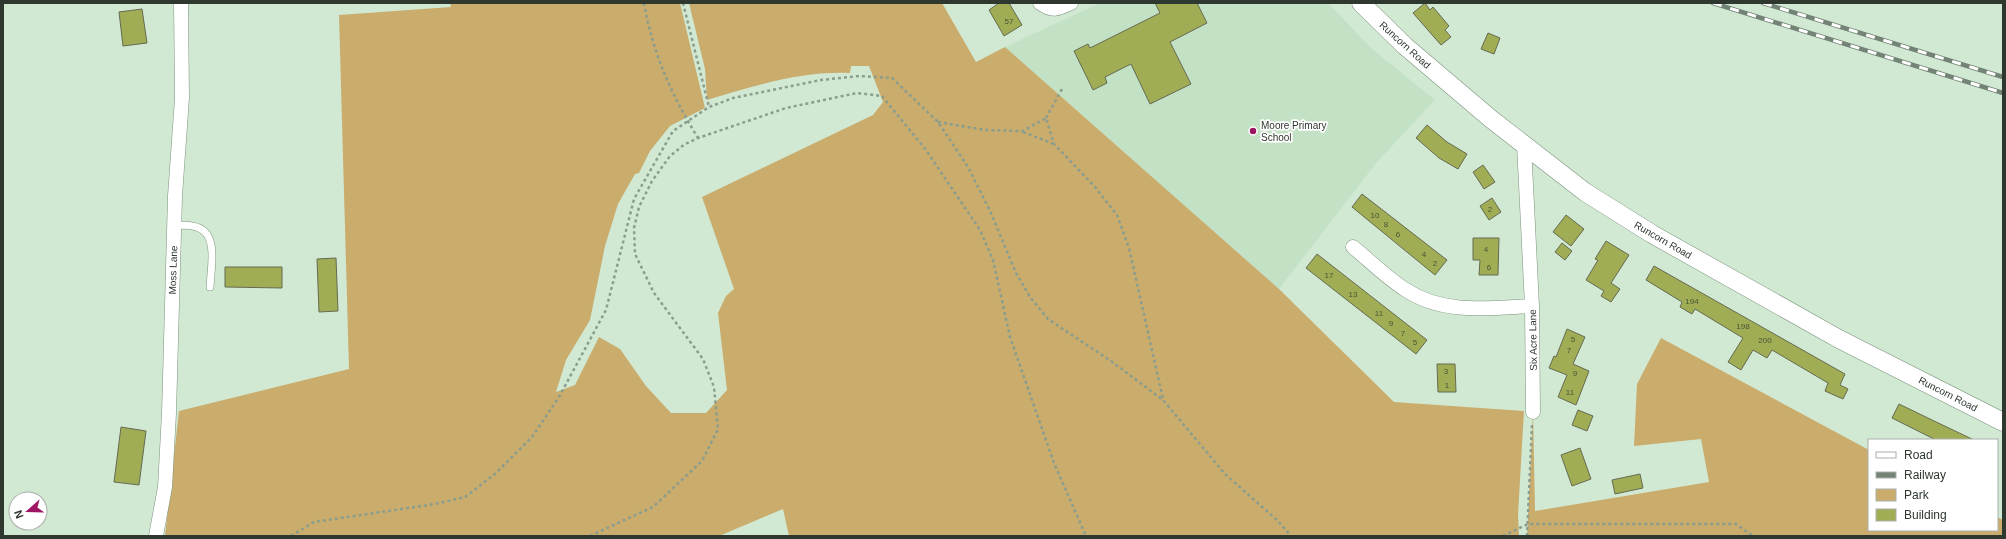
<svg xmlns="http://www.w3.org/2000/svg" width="2006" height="539" viewBox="0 0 2006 539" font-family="Helvetica,sans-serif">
<rect width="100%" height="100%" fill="#d1e9d3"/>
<!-- built -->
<path fill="#c3e1c5" d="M1100 3H1328L1371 48 1435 100 1377 162 1279 289 1005 47Z"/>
<!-- green -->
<path fill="#caac6c" d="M450 3H680L705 108 670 126 650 151 639 173 635 174 618 204 605 246 590 320 566 360 556 392 575 385 599 337 620 349 646 386 671 413H706L727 390 718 313 726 296 734 289 702 197 873 115 883 102 869 66H851L850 73C801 71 753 86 707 100L705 69 689 3H942L976 62 1005 47 1279 289 1394 402 1524 411 1518 515 1519 536H789L783 509 719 536H165L179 411 349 369 339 15 451 7Z
M1661 338 1869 450V530H1997V517L2003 520V536H1527L1533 412 1535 511 1709 482 1701 439 1634 446 1637 384Z"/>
<!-- building -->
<path fill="#a0ad55" stroke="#656a51" d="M999 3H1009L1022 25 1004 36 989 10Z
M1155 3H1197L1207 23 1170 42 1191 84 1150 104 1131 64 1105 77 1107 83 1093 90 1074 51 1088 44 1090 48 1160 13Z
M1425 3 1430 10 1433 7 1449 26 1445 30 1451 37 1441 45 1413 13Z
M142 9 147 43 123 46 119 12Z
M1488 33 1500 38 1494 54 1481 49Z
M1427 125 1447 142 1467 154 1458 169 1439 158 1416 138Z
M1483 165 1495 182 1484 189 1473 172Z
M1362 194 1447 260 1435 275 1352 207Z
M1492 198 1501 212 1489 220 1480 206Z
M1566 215 1584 229 1571 246 1553 232Z
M1473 238H1499L1498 275H1479L1480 260H1473Z
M1606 241 1629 255 1611 283 1620 289 1611 302 1601 296 1604 291 1586 280 1598 260 1595 259Z
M1562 243 1572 251 1565 260 1555 252Z
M1317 254 1427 340 1416 354 1306 268Z
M336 258 338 311 319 312 317 259Z
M1654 266 1845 374 1840 385 1848 389 1843 399 1825 391 1828 383 1772 350 1767 358 1753 350 1741 370 1728 362 1743 338 1695 309 1692 314 1680 307 1682 302 1646 280Z
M225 267H282V288L225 287Z
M1567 329 1585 337 1573 364 1589 371 1576 405 1558 397 1567 375 1549 368 1554 356 1556 357Z
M1437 364H1455L1456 392H1438Z
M1899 404 1932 420 1974 440H1936L1892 418Z
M1578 410 1593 416 1587 431 1572 425Z
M121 427 146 431 139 485 114 482Z
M1580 448 1591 479 1572 486 1561 455Z
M1640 474 1643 488 1615 494 1612 480Z"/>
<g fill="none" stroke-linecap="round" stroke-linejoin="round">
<!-- service casing -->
<g stroke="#7c927d" stroke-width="8">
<path id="service" d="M174 226C221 219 212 255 210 287"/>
</g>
<!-- minor casing -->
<g stroke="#7c927d" stroke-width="15">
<path id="minor" d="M1040 3C1053 12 1058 9 1071 3
M1524 144 1532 306 1533 412
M1353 247C1370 261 1387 278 1406 290 1444 315 1490 308 1532 306
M156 536 165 487 169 413 175 196 182 98 181 3"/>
</g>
<!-- tertiary casing -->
<g stroke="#7c927d" stroke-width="19">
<path id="tertiary" d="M1361 3 1405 46 1491 119 1585 192 1652 234 1839 339 2003 422"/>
</g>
<!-- path -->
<path stroke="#8b9d8d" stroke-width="2.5" stroke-dasharray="3 3" stroke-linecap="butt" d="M644 3C653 54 671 94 698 138
M683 3 709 107
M1046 118 1062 89
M938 122 985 130 1023 131 1046 118 1054 144 1095 187 1117 215 1129 248 1163 399
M1023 132 1054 144
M291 536 314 522 435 504 465 497 495 474 532 437 559 397 606 310 634 199 673 131 709 107 733 98 821 80 859 76 892 78 938 122 968 167 991 213 1016 273 1030 297 1048 319 1111 361 1163 400 1225 474 1278 521 1291 536
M590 536 653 507 702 461 718 429 714 387 703 359 654 293 635 254 634 228 639 207 652 181 670 156 685 144 698 138 786 108 857 93 882 96 926 150 980 230 993 260 1010 337 1054 463 1086 536
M1503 536 1528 524H1736L1753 536
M1527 536 1532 425"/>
<!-- service -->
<use href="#service" stroke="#fff" stroke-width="7"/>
<!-- minor -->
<use href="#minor" stroke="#fff" stroke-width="14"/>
<!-- tertiary -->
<use href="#tertiary" stroke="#fff" stroke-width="18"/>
<!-- rail casing -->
<g stroke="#738375" stroke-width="4.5">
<path id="rail" d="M1713 3 2003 93
M1763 3 2003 77"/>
</g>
<!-- rail -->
<use href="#rail" stroke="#fff" stroke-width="3" stroke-dasharray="9" stroke-linecap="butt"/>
</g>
<!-- markers -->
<circle fill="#9d1462" stroke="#fff" stroke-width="1.5" cx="1253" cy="131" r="4"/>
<g text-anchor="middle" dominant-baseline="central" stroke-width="3.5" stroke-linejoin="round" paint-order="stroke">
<!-- number labels -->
<g font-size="8" fill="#4a5538">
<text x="1009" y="21">57</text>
<text x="1490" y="209">2</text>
<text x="1375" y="215">10</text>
<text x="1386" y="224">8</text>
<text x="1398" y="234">6</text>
<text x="1486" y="249">4</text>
<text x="1424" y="254">4</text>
<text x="1435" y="263">2</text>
<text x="1489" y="267">6</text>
<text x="1329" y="275">17</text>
<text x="1353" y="294">13</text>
<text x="1692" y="301">194</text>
<text x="1379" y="313">11</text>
<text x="1391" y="323">9</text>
<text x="1743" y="326">198</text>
<text x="1403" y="333">7</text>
<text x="1573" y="339">5</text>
<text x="1765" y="340">200</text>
<text x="1415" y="342">5</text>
<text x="1569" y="350">7</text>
<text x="1446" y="371">3</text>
<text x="1575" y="373">9</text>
<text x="1447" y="385">1</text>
<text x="1570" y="392">11</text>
</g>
<!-- street labels -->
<g font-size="10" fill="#2e382f" stroke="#fff">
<text transform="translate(1405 45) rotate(42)">Runcorn Road</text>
<text transform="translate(1663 240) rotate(30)">Runcorn Road</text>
<text transform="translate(173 270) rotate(-88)">Moss Lane</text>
<text transform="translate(1533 340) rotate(-91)">Six Acre Lane</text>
<text transform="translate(1948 394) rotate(27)">Runcorn Road</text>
</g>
<!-- poi labels -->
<g font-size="10" fill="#2e382f" stroke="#fff" text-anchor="start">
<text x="1261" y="125">Moore Primary<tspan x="1261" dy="12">School</tspan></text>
</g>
</g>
<!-- border -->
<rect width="2006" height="539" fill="none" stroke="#2e382f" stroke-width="8"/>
<!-- legend -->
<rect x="1868" y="439" width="130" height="92" fill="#ffffff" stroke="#abafac"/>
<rect x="1876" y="452" width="20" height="6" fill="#ffffff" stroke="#abafac"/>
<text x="1904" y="459" font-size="12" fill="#2e382f">Road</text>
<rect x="1876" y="472" width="20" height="6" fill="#738375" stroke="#abafac"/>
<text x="1904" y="479" font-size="12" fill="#2e382f">Railway</text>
<rect x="1876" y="489" width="20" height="12" fill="#caac6c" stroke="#abafac"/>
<text x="1904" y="499" font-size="12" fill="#2e382f">Park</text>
<rect x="1876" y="509" width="20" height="12" fill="#a0ad55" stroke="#abafac"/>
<text x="1904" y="519" font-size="12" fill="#2e382f">Building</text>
<!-- north arrow -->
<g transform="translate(28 511) rotate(250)"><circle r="19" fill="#ffffff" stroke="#abafac"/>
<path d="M0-3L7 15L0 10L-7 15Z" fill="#9d1462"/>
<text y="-6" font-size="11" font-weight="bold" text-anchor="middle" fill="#2e382f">N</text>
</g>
</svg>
